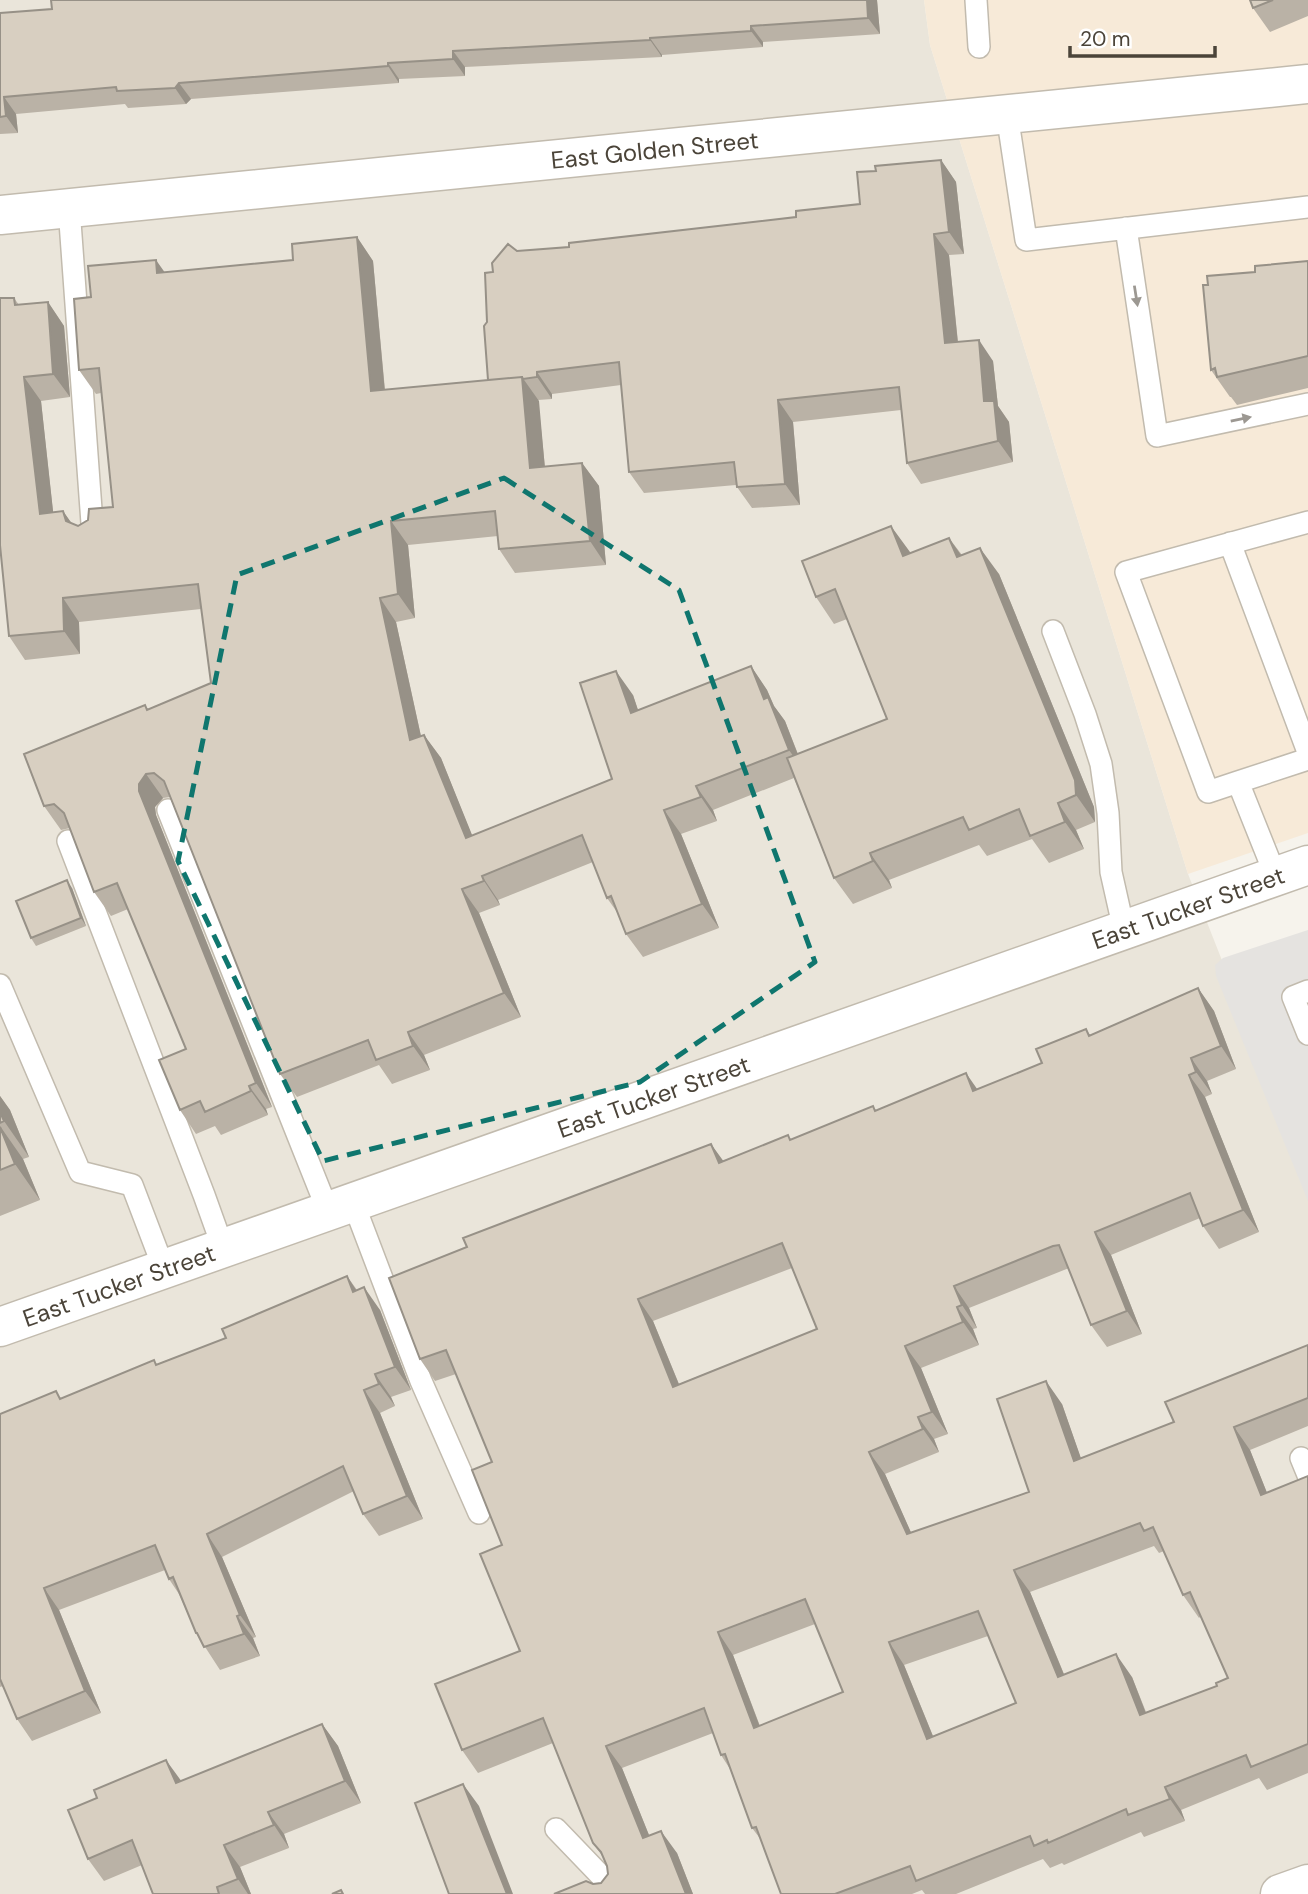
<svg xmlns="http://www.w3.org/2000/svg" width="1308" height="1894" viewBox="0 0 1308 1894" font-family="'DM Sans',sans-serif">
<rect width="100%" height="100%" fill="#f6f3ec"/>
<!-- residential -->
<path fill="#eae5da" d="M0 0H924L930 45 1188 874 1308 1179V1894H0Z"/>
<!-- commercial -->
<path fill="#f7ead8" d="M924 0H1308V833L1188 874 930 45Z"/>
<!-- parking -->
<path fill="#e5e3e0" d="M1308 930V1201L1216 976 1215 965 1223 958Z"/>
<g fill="none" stroke-linecap="round" stroke-linejoin="round">
<!-- lane casing -->
<g stroke="#c2bbae" stroke-width="24">
<path id="lane" d="M976 0 979 47
M1007 114 1026 240 1308 207
M69 208 93 537
M1126 228 1157 436 1308 404
M1230 543 1308 752
M1053 631 1085 714 1101 764 1108 813 1111 872 1124 930
M1238 782 1308 759
M168 810 328 1211
M68 841 204 1195 223 1248
M1276 877 1238 782 1208 792 1126 572 1308 522
M0 985 80 1172 132 1185 164 1269
M1308 991 1293 997 1308 1034
M353 1202 421 1381 479 1513
M1301 1458 1308 1475
M556 1829 605 1880 611 1894"/>
</g>
<!-- street casing -->
<g stroke="#c2bbae" stroke-width="41">
<g id="street">
<path id="s1" d="M0 215 1308 84"/>
<path id="s2" d="M0 1327 1308 865"/>
<path d="M1280 1894 1308 1884"/>
</g>
</g>
<!-- lane -->
<use href="#lane" stroke="#fff" stroke-width="21"/>
<!-- street -->
<use href="#street" stroke="#fff" stroke-width="38"/>
</g>
<!-- wall -->
<path fill="#bab2a6" fill-rule="evenodd" d="M877 0 880 34 763 42V47L662 55V57L465 67V76L399 79V83L191 99 186 104 128 108 125 104 16 114 18 133 0 134V13Z
M1250 0H1308V16L1270 32 1253 8Z
M941 160 956 182 964 254 949 255 958 342 993 361 998 406 1009 422 1013 462 921 484 907 463 901 410 793 422 800 505 752 508 737 487 736 485 644 493 629 472 621 385 552 394V399L538 400 545 467 582 463 599 486 606 565 515 573 499 549 498 536 408 545 415 618 396 622 421 736 424 735 441 758 472 836 612 779 633 695 638 710 751 666 767 690 774 706 785 721 798 754 887 719 847 619 834 624 816 597 911 553 949 538 962 555 999 574 1094 807 1095 822 1076 830 1084 849 1049 863 1032 839 987 856 979 845 889 880 892 888 853 904 834 878 794 778 713 810 717 821 681 834 719 928 643 957 626 934 617 912 607 898 593 862 498 900 500 905 479 913 521 1017 424 1055 430 1070 392 1084 379 1065 297 1097 280 1074 170 797 163 798 155 807 156 815 272 1107 266 1109 268 1115 221 1135 215 1126 196 1134 180 1110 186 1049 128 909 111 916 94 892 70 828 61 830 44 806 145 705 148 709 211 683 201 609 79 622 80 654 25 660 9 636 14 298 19 305 48 302 64 326 70 397 41 401 53 512 63 511 71 523 78 526 113 507 101 393 96 394 79 370 91 297 165 273 293 260 357 237 373 261 385 390 489 380 487 322 493 272 517 251 569 247 796 217 860 204 876 171Z
M1308 261V388L1237 405 1231 397H1230L1211 370 1208 285 1255 272Z
M72 888 86 926 36 946 31 938Z
M1198 988 1214 1011 1236 1069 1207 1081 1212 1094 1205 1097 1259 1232 1219 1249 1203 1226 1200 1218 1111 1255 1142 1334 1107 1347 1091 1325 1069 1268 969 1308 977 1328 973 1329 979 1345 921 1368 948 1434 934 1439 939 1452 885 1474 911 1533 1029 1492 1062 1404 1081 1459 1174 1422 1308 1345V1426L1250 1450 1267 1493 1308 1476V1773L1267 1790 1259 1778 1181 1810 1185 1821 1144 1837 1141 1832 1064 1865 1062 1863 1050 1868 1043 1859 956 1894H925L922 1890 912 1894H781L762 1841 752 1828 730 1769 721 1755 713 1733 622 1768 649 1835 677 1853 693 1894 593 1884 601 1883 608 1874 607 1866 603 1857 593 1843 553 1743 478 1773 462 1750 520 1651 502 1545 492 1462 456 1374 435 1381 420 1359 467 1247 711 1144 723 1162 876 1111 978 1089 1042 1063 1086 1029 1090 1035ZM792 1268 817 1329 679 1384 653 1321ZM1154 1546 1159 1553 1164 1551 1183 1595 1199 1618 1201 1616 1228 1678 1217 1686 1146 1712 1132 1677 1064 1674 1030 1592ZM815 1624 843 1692 760 1726 733 1655ZM988 1636 1016 1703 933 1736 904 1665Z
M0 1096 10 1110 29 1157 23 1159 40 1200 0 1216Z
M347 1276 357 1290 380 1310 411 1390 391 1397 395 1406 380 1413 423 1519 379 1536 363 1514 354 1491 222 1557 256 1637 253 1638 260 1656 220 1670 196 1633 179 1594 169 1579 165 1570 59 1610 101 1713 32 1741 17 1719 3 1686 0 1687V1414L61 1399 157 1364 226 1338Z
M322 1724 338 1746 361 1803 284 1834 289 1848 240 1867 251 1894H153L142 1865 104 1881 88 1859 181 1781Z"/>
<!-- shaded-wall -->
<path fill="#979187" d="M867 0H877L880 34 868 18Z
M751 26 763 42V47L751 31Z
M650 38 662 55V57L650 40Z
M453 51 465 67V76L453 59Z
M388 63 399 79V83L388 66Z
M179 83 191 99 186 104 175 88Z
M4 97 16 114 18 133 6 116Z
M941 160 956 182 964 254 949 232Z
M934 234 949 255 960 364 945 343Z
M357 237 373 261 387 415 371 391Z
M156 260 173 284 157 273Z
M48 302 64 326 70 397 53 374Z
M979 340 993 361 998 406 1009 422 1013 462 998 441 984 401Z
M537 372 552 394V399L537 377Z
M24 377 41 401 56 538 40 514Z
M522 377 539 401 547 492 530 468Z
M778 400 793 422 800 505 785 484Z
M582 463 599 486 606 565 590 541Z
M63 511 80 535 66 521Z
M391 521 408 545 415 618 398 594Z
M891 526 910 552 922 583 903 556Z
M949 538 968 565 957 557Z
M980 548 999 574 1094 807 1095 822 1076 795Z
M63 598 79 622 80 654 64 631Z
M380 598 396 622 427 764 410 740Z
M751 666 767 690 774 706 785 721 805 773 789 750 764 699Z
M616 671 633 695 647 737 631 713Z
M424 735 441 758 483 862 466 838Z
M146 774 163 798 155 807 156 815 272 1107 256 1083 139 791V784Z
M696 786 713 810 717 821 701 797Z
M1058 803 1076 830 1084 849 1065 822Z
M664 810 681 834 719 928 702 904Z
M870 853 889 880 892 888 873 861Z
M482 876 498 900 500 905 484 881Z
M67 880 72 888 86 926 81 918Z
M462 889 479 913 521 1017 504 993Z
M1198 988 1214 1011 1236 1069 1221 1046Z
M408 1032 424 1055 430 1070 413 1046Z
M1191 1058 1207 1081 1212 1094 1196 1072Z
M966 1073 982 1096 973 1091Z
M1189 1075 1205 1097 1259 1232 1243 1210Z
M249 1086 266 1109 268 1115 251 1091Z
M0 1096 10 1110 29 1157 4 1121 0 1112Z
M0 1126 23 1159 40 1200 15 1164Z
M711 1144 727 1166 719 1163Z
M1095 1232 1111 1255 1142 1334 1127 1311Z
M347 1276 362 1299 353 1292Z
M954 1286 969 1308 977 1328 962 1305Z
M364 1287 380 1310 411 1390 395 1367Z
M638 1299 653 1321 689 1409 673 1387Z
M957 1307 973 1329 979 1345 963 1322Z
M905 1346 921 1368 948 1434 932 1412Z
M375 1374 391 1397 395 1406 379 1384Z
M1046 1381 1062 1404 1090 1484 1074 1461Z
M364 1390 380 1413 423 1519 407 1496Z
M918 1417 934 1439 939 1452 923 1429Z
M1234 1427 1250 1450 1277 1518 1261 1495Z
M869 1452 885 1474 922 1557 907 1534Z
M207 1534 222 1557 256 1637 240 1615Z
M1014 1570 1030 1592 1074 1699 1058 1677Z
M44 1588 59 1610 101 1713 85 1691Z
M237 1616 253 1638 260 1656 244 1634Z
M718 1632 733 1655 769 1751 754 1728Z
M889 1642 904 1665 943 1761 927 1739Z
M1116 1654 1132 1677 1155 1737 1140 1715Z
M322 1724 338 1746 361 1803 345 1781Z
M606 1746 622 1768 659 1860 643 1838Z
M166 1760 182 1782 176 1783Z
M463 1784 479 1806 513 1894H507Z
M1165 1787 1181 1810 1185 1821 1170 1799Z
M268 1812 284 1834 289 1848 274 1825Z
M661 1831 677 1853 693 1894H686Z
M224 1845 240 1867 251 1894H248L238 1879Z"/>
<!-- building -->
<path fill="#d8cfc1" stroke="#979187" stroke-width="2" fill-rule="evenodd" d="M51 0H867L868 18 751 26V31L650 38V40L453 51V59L388 63V66L179 83 175 88 117 91 116 87 4 97 6 116 0 117V13L52 9Z
M1250 0H1273L1253 8Z
M941 160 949 232 934 234 945 343 979 340 984 401H994L998 441 907 463 899 387 778 400 785 484 737 487 734 462 629 472 619 362 537 372V377L523 379 522 377 488 380 484 326 487 322 485 273 493 272 492 263 508 244 517 251 569 247V243L796 217V211L860 204 857 172 876 171 875 166Z
M357 237 371 391 522 377 530 468 582 463 590 541 499 549 495 511 391 521 398 594 380 598 410 740 424 735 466 838 612 779 580 683 616 671 631 713 751 666 764 699 768 697 789 750 696 786 701 797 664 810 702 904 626 934 611 896 607 898 582 835 482 876 484 881 462 889 504 993 408 1032 413 1046 376 1060 368 1040 280 1074 164 781 154 773 146 774 139 784V791L256 1083 249 1086 251 1091 205 1112 200 1101 180 1110 159 1060 186 1049 117 883 94 892 64 813 54 804 44 806 24 754 145 705 147 710 211 683 198 584 63 598 64 631 9 636 0 545V298H14L15 305 48 302 53 374 24 377 40 514 63 511 66 521 78 526 88 520 89 509 113 507 99 368 79 370 74 299 91 297 88 266 156 260 157 273 293 260 292 244Z
M1308 261V356L1217 377 1215 368 1211 370 1203 285H1208L1207 276 1255 272V266Z
M891 526 903 556 949 538 957 557 980 548 1075 780 1076 795 1058 803 1065 822 1030 836 1019 809 969 830 963 817 870 853 873 861 834 878 787 758 887 719 835 589 816 597 802 561Z
M67 880 81 918 31 938 16 901Z
M1198 988 1221 1046 1191 1058 1196 1072 1189 1075 1243 1210 1203 1226 1190 1193 1095 1232 1127 1311 1091 1325 1059 1245 1053 1246 954 1286 962 1305 957 1307 963 1322 905 1346 932 1412 918 1417 923 1429 869 1452 907 1534 1029 1492 997 1399 1046 1381 1074 1461 1174 1422 1165 1402 1308 1345V1398L1234 1427 1261 1495 1308 1476V1744L1251 1767 1246 1755 1165 1787 1170 1799 1128 1815 1126 1809 1048 1843 1047 1840 1034 1846 1030 1836 916 1881 910 1866 835 1894H781L756 1827 752 1828 725 1754 721 1755 704 1708 606 1746 643 1838 661 1831 686 1894H554L586 1881 593 1884 601 1883 608 1874 607 1866 601 1852 593 1843 543 1718 462 1750 435 1684 520 1651 480 1554 502 1545 472 1470 492 1462 446 1350 420 1359 389 1278 467 1247 463 1238 711 1144 719 1163 788 1135 790 1140 873 1106 875 1111 966 1073 973 1091 1042 1063 1036 1049 1086 1029 1089 1036ZM782 1243 817 1329 673 1387 638 1299ZM1140 1523 1144 1531 1153 1527 1183 1595 1190 1592 1228 1678 1216 1683 1217 1686 1140 1715 1116 1654 1058 1677 1014 1570ZM805 1599 843 1692 754 1728 718 1632ZM978 1611 1016 1703 927 1739 889 1642Z
M0 1112 4 1121 0 1123Z
M0 1127 15 1164 0 1170Z
M347 1276 353 1292 364 1287 395 1367 375 1374 379 1384 364 1390 407 1496 363 1514 343 1466 207 1534 240 1615 237 1616 244 1634 204 1647 197 1633H196L173 1577 169 1579 155 1545 44 1588 85 1691 17 1719 0 1679V1414L56 1391 60 1399 154 1360 156 1365 226 1338 222 1329Z
M322 1724 345 1781 268 1812 274 1825 224 1845 238 1879 217 1887 219 1894H153L132 1840 88 1859 68 1810 97 1798 94 1790 166 1760 176 1783Z
M463 1784 507 1894H449L415 1803Z
M341 1890 343 1894H332Z"/>
<!-- one-way arrows -->
<defs><path id="oneway-solid" d="M-6-.8H1V-3.2L6.5 0L1 3.2V.8H-6Z" transform="scale(1.75)"/></defs>
<g fill="#9c9892">
<use href="#oneway-solid" transform="translate(1136 296) rotate(81)"/>
<use href="#oneway-solid" transform="translate(1241 419) rotate(-12)"/>
</g>
<!-- marked area -->
<path fill="none" stroke="#0f766e" stroke-width="5" stroke-dasharray="14 9" stroke-linejoin="round" d="M504 478 679 590 815 962 640 1082 323 1161 178 861 237 575Z"/>
<g text-anchor="middle" dominant-baseline="central" stroke-width="5" stroke-linejoin="round" paint-order="stroke">
<!-- street labels -->
<g font-size="24" fill="#4b4439" stroke="#fff">
<text stroke="none"><textPath href="#s1" startOffset="658">East Golden Street</textPath></text>
<text stroke="none"><textPath href="#s2" startOffset="1260">East Tucker Street</textPath></text>
<text stroke="none"><textPath href="#s2" startOffset="693">East Tucker Street</textPath></text>
<text stroke="none"><textPath href="#s2" startOffset="126">East Tucker Street</textPath></text>
</g>
</g>
<!-- scale -->
<path d="M1070 46v10h145v-10" fill="none" stroke="#4b4439" stroke-width="3.5"/>
<text x="1080" y="46" font-size="21" fill="#4b4439" stroke="#ffffff" stroke-width="5" paint-order="stroke">20 m</text>
</svg>
